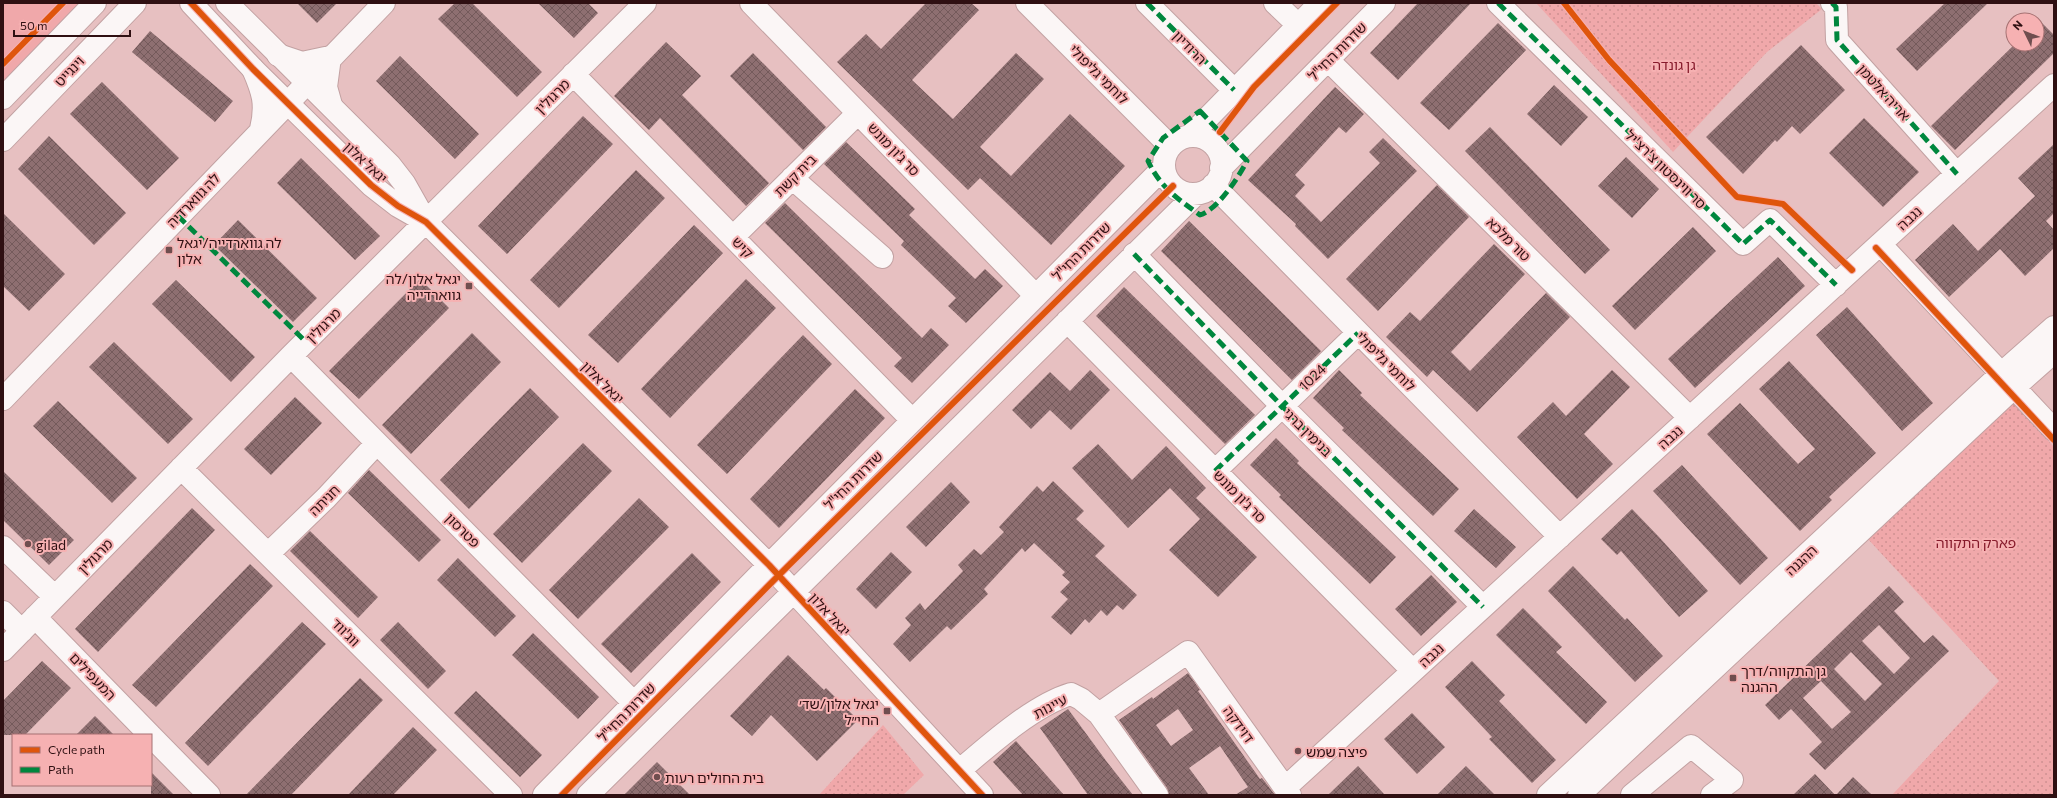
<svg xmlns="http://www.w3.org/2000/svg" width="2057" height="798" viewBox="0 0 2057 798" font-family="Commissioner,'Noto Sans Hebrew',sans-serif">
<defs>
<pattern id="green-dots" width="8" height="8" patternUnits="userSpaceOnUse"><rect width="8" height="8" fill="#f0a8aa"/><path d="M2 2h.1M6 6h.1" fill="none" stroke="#ce9091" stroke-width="1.8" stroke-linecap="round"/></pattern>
<pattern id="building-cross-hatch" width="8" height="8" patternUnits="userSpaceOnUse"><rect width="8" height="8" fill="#8e6f71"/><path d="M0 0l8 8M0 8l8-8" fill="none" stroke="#745a5b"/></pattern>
</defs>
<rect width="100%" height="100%" fill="#e7c0c1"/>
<!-- green -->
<path fill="url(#green-dots)" d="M1536 3H1816L1822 9 1767 52 1673 152Z
M2011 400 2054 447V795H1892L1999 681 1867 538Z
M883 725 924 775 903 795H819Z"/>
<!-- pitch -->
<path fill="#f0a8aa" d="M3 3H79L3 81Z"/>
<!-- building -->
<path fill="url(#building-cross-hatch)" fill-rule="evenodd" d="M297 3H337L317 23Z
M455 3H472L542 72 517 97 438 19Z
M538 3H588L598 13 574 38Z
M926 3H971L979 10 912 80 953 119 1016 53 1044 79 980 147 1011 176 1070 114 1125 166 1051 245 980 178 968 190 837 62 866 34 881 49Z
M1418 3H1471L1398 80 1370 53Z
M1945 3H1988L1917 71 1896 49Z
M2037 18 2054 35V53L1955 150 1931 126 2015 44H2037Z
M1498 23 1526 50 1449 130 1420 103Z
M150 31 233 101 215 122 132 52Z
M666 42 701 76 682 95 769 183 746 206 660 118 649 130 614 96Z
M1801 45 1845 90 1800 134 1792 126 1777 142 1775 140 1743 174 1706 137Z
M753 53 826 127 803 150 730 76Z
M400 56 479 134 455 159 376 81Z
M102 82 179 158 147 190 70 114Z
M1554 85 1588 117 1561 146 1527 114Z
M1335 87 1364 114 1346 133 1339 127 1295 175 1305 185 1295 196 1321 222 1380 163 1369 152 1383 138 1417 171 1328 259 1295 226 1296 224 1248 180Z
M583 116 613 144 507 254 478 226Z
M1864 118 1919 172 1883 207 1829 153Z
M1490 127 1610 250 1585 274 1465 151Z
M49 136 126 213 94 245 18 169Z
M846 142 915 209 909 215 975 279 985 269 1003 286 966 323 948 306 956 298 901 245 904 241 824 164Z
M2054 144V213L2046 221 2054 230V248L2025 276 2000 249 1949 297 1915 260 1953 224 1978 251 2035 196 2018 178Z
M1626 157 1659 189 1632 218 1598 186Z
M301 158 380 236 355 260 277 183Z
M636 170 665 198 559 308 530 280Z
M1437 185 1469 217 1378 311 1346 279Z
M785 203 922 338 931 328 949 345 912 383 894 366 902 358 765 223Z
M3 213 65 274 29 311 3 286Z
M238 220 317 298 293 322 214 245Z
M1189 221 1321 351 1292 380 1161 251Z
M694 225 723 253 618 363 588 335Z
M1693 227 1716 251 1635 330 1612 306Z
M1494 244 1525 274 1451 352 1470 371 1546 293 1570 317 1477 412 1433 370 1427 377 1386 337 1410 312 1420 321Z
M1778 257 1805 286 1695 388 1668 359Z
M420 279 449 308 359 399 329 371Z
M746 279 776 308 670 418 641 389Z
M176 280 255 357 231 382 152 304Z
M1124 287 1255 415 1225 444 1096 316Z
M1847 307 1933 403 1902 431 1816 335Z
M472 333 501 362 411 454 382 425Z
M803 335 832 364 727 474 697 445Z
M114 342 193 419 168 444 89 367Z
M1789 361 1876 453 1829 497 1832 500 1800 531 1707 434 1740 403 1798 464 1815 449 1759 389Z
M1090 370 1110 390 1071 430 1050 410 1031 429 1012 410 1050 372 1070 391Z
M1339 370 1362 393 1360 395 1459 489 1433 516 1342 430 1344 428 1313 398Z
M1612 370 1630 387 1584 434 1613 464 1577 499 1517 437 1553 402 1566 416Z
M530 388 559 417 469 509 440 480Z
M855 389 885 418 779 528 750 499Z
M295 397 322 423 271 475 244 449Z
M58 401 137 478 112 503 33 426Z
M1276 438 1299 461 1297 463 1396 557 1370 584 1279 497 1281 495 1250 465Z
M583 443 612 471 522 563 493 534Z
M1098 444 1132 480 1166 446 1206 488 1196 498 1257 557 1218 597 1169 550 1200 519 1170 488 1128 528 1072 468Z
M1682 465 1768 558 1740 585 1653 491Z
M369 470 441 540 419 562 348 493Z
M3 471 74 540 49 565 3 520Z
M1053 481 1084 511 1076 519 1105 546 1095 556 1137 595 1123 610 1117 605 1107 616 1101 610 1089 623 1085 619 1071 635 1051 617 1068 599 1060 592 1070 582 1062 575 1065 572 1034 543 1025 552 1022 548 984 589 988 594 951 630 947 626 910 662 893 644 911 625 905 618 920 603 925 610 963 571 958 565 974 549 981 555 1004 532 999 527 1037 486 1043 492Z
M951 482 970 502 926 547 906 527Z
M639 498 669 527 578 619 549 590Z
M192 508 215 530 98 652 75 629Z
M1474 509 1516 547 1496 568 1454 531Z
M1632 509 1659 537 1708 591 1679 617 1621 551 1617 555 1601 539Z
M310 531 378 597 358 618 290 551Z
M891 552 912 572 876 609 856 589Z
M692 553 721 582 631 673 601 644Z
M458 558 516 616 495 637 437 580Z
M250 564 273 586 156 707 132 685Z
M1573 566 1625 620 1627 618 1663 656 1635 682 1548 591Z
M1431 575 1457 602 1421 636 1395 609Z
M1889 586 1904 602 1894 611 1924 643 1933 635 1949 651 1825 770 1809 754 1822 742 1791 709 1779 720 1765 705ZM1879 625 1910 658 1894 674 1862 641ZM1851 652 1882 684 1865 701 1834 669ZM1821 681 1851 712 1832 729 1803 698Z
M1523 608 1562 647 1556 652 1607 702 1586 724 1496 635Z
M302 622 326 644 208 766 185 743Z
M398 622 446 671 428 689 380 640Z
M533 633 599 697 578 719 512 655Z
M788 655 824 690 826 688 858 720 817 761 771 715 752 736 730 716Z
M42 661 71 688 25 735H3V701Z
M1472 661 1505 695 1499 701 1556 760 1532 783 1489 739 1492 737 1445 687Z
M1188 673 1200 690 1198 691 1260 779 1262 778 1275 795H1235L1248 787 1220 746 1189 768 1209 795H1169L1167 788 1119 720 1152 697 1153 699ZM1178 709 1193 730 1171 746 1156 725Z
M360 678 383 700 291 795H246Z
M476 691 542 755 520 777 454 713Z
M1068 709 1107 762 1133 795H1088L1040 728Z
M1412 713 1445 747 1417 774 1384 739Z
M95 716 114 735H76Z
M413 727 437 750 393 795H348Z
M1016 741 1064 795H1023L993 762Z
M657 762 690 795H624Z
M1358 766 1385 795H1328Z
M1466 766 1495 795H1437Z
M151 772 174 795H151Z
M1815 774 1835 795H1793Z
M1853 777 1872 795H1836Z"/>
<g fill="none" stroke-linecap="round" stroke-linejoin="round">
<!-- minor casing -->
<g stroke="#c2a1a2" stroke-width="24">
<path id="minor" d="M191 3 253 69 371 185 398 206 426 222 769 565 982 795
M227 3 390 165 404 183 426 222
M751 3 1036 296
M1027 3 1170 146
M1147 3 1234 90
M1275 3 1298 25
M1498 3 1743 244 1770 220 1836 285
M1832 3 1836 7 1837 40 1957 174
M1328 60 1690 418
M573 74 912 420
M3 98 95 3
M1191 135 1320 3
M1164 165a29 29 0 1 1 58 0a29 29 0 1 1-58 0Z
M3 140 135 3
M1221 168 1384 3
M792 178 882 257
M1213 185 1560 537
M733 237 858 113
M1880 244 2054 430
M1134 254 1282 406 1483 607
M1067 321 1413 671
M291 356 634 703
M181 468 511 795
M1215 471 1358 333
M3 547 55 597
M268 554 326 498 377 443
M3 612 22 631
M35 617 150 735
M3 650 291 356 645 3
M1099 714 1188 652 1290 795
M151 736 209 795
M960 770C989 745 1034 705 1071 694L1081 699 1099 714 1157 795
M1285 788 2054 85
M544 795 769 565 1163 168
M588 795 1196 194
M1548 795 2002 373 2054 327
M1579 795 2009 392 2054 352
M1632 795 1691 746 1732 780 1712 795"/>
</g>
<!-- major casing -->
<g stroke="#c2a1a2" stroke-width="24">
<path id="major" d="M278 55 302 63 330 57
M330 57 326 87 331 105
M253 69C263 92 267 104 261 129
M3 399 384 3"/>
</g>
<!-- minor -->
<use href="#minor" stroke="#fbf6f6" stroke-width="22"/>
<!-- major -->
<use href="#major" stroke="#fbf6f6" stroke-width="22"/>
<!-- quiet -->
<path stroke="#00873e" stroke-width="5" stroke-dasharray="10 5" stroke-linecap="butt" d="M1147 3 1234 90
M1498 3 1743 244 1770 220 1836 285
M1832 3 1836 7 1837 40 1957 174
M1200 111 1247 161C1238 178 1218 209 1200 215 1178 199 1160 187 1148 161L1163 138Z
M178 216 306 342
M1134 254 1282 406 1483 607
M1215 471 1358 333"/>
<!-- cycleway casing -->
<g stroke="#f6b1b2" stroke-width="8">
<path id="cycleway" d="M191 3 253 69 371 185 398 206 426 222 769 565 982 795
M1564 3 1609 60 1737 197 1783 204 1852 270
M3 64 63 3
M1220 132 1254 87 1337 3
M1876 248 2054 440
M562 795 778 576 1173 186"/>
</g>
<!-- cycleway -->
<use href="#cycleway" stroke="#df550c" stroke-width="6"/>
</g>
<!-- markers -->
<g fill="#6f4e4f" stroke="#f6b1b2" stroke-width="1.5">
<rect x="165" y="246" width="8" height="8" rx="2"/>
<rect x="465" y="282" width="8" height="8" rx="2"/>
<circle cx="28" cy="544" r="4"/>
<rect x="1729" y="674" width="8" height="8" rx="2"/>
<rect x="883" y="707" width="8" height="8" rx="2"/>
<circle cx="1298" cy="751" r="4"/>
<circle cx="657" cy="777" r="4"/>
</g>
<g text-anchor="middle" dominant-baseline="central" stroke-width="4" stroke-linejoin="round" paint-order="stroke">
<!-- street labels -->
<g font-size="14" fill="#2f1012" stroke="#f6b1b2">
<text transform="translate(1190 47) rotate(45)">הרודיון</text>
<text transform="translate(1337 51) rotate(-45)">שדרות החי"ל</text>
<text transform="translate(69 71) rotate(-46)">וינגייט</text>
<text transform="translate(1099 74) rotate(45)">לוחמי גליפולי</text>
<text transform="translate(1884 92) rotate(48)">אריה אלטמן</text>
<text transform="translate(552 96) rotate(-45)">מרגולין</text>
<text transform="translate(894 149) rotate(46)">סר ג'ון מונש</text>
<text transform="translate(366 162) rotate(43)">יגאל אלון</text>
<text transform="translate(1666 169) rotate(44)">סר ווינסטון צ'רצ'יל</text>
<text transform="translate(795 175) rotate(-45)">בית קשת</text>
<text transform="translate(193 200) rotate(-46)">לה גווארדיה</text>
<text transform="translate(1909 218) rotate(-43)">נגבה</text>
<text transform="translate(1509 239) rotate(45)">טור מלכא</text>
<text transform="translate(743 247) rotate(46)">קיש</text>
<text transform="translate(1081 251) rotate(-45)">שדרות החי"ל</text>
<text transform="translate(323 325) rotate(-45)">מרגולין</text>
<text transform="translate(1386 361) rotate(45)">לוחמי גליפולי</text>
<text transform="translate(1312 377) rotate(-44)">1024</text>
<text transform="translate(603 382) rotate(45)">יגאל אלון</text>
<text transform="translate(1308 432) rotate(45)">בנימין ברגי</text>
<text transform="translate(1670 437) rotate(-42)">נגבה</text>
<text transform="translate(853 480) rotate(-45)">שדרות החי"ל</text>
<text transform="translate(1240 496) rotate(45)">סר ג'ון מונש</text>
<text transform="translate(324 500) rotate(-45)">חניתה</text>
<text transform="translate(463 530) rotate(45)">פטרסון</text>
<text transform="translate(95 556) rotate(-46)">מרגולין</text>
<text transform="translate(1801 560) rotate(-43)">ההגנה</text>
<text transform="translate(830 614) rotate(47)">יגאל אלון</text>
<text transform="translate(346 632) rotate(45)">ווג'ווד</text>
<text transform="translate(1431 655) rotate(-43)">נגבה</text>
<text transform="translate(93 676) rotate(46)">המעפילים</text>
<text transform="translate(1050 706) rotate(-28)">עיינות</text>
<text transform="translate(626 712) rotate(-46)">שדרות החי"ל</text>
<text transform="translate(1239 724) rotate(54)">דוידקה</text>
</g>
<!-- park labels -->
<g font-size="14" fill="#861a2b" stroke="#f6b1b2">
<text x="1674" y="64">גן גונדה</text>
<text x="1976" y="542">פארק התקווה</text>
</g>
<!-- poi labels -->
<g font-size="14" fill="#2f1012" stroke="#f6b1b2" text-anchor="start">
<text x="177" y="242">לה גווארדייה/יגאל<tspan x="177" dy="16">אלון</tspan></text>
<text x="461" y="278" text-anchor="end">יגאל אלון/לה<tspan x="461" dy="16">גווארדייה</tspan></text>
<text x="36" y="544">gilad</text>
<text x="1741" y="670">גן התקווה/דרך<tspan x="1741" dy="16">ההגנה</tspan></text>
<text x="879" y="703" text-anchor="end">יגאל אלון/שד׳<tspan x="879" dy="16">החי״ל</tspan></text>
<text x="1306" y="751">פיצה שמש</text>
<text x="665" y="777">בית החולים רעות</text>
</g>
</g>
<!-- border -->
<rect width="2057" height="798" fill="none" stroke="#2f1012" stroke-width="8"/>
<!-- legend -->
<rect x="12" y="734" width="140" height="52" fill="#f6b1b2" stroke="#a67172"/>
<rect x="20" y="747" width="20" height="6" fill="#df550c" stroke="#a67172"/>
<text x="48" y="754" font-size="12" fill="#2f1012">Cycle path</text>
<rect x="20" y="767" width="20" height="6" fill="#00873e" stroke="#a67172"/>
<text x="48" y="774" font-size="12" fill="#2f1012">Path</text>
<!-- north arrow -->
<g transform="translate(2025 32) rotate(313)"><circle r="19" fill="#f6b1b2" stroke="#a67172"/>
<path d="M0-3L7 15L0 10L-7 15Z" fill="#6f4e4f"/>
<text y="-6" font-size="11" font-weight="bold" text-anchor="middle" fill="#2f1012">N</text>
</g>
<!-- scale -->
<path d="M14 30v6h116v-6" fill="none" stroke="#2f1012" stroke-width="2"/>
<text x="20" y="30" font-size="12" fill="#2f1012" stroke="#f6b1b2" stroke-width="3" paint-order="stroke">50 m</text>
</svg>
